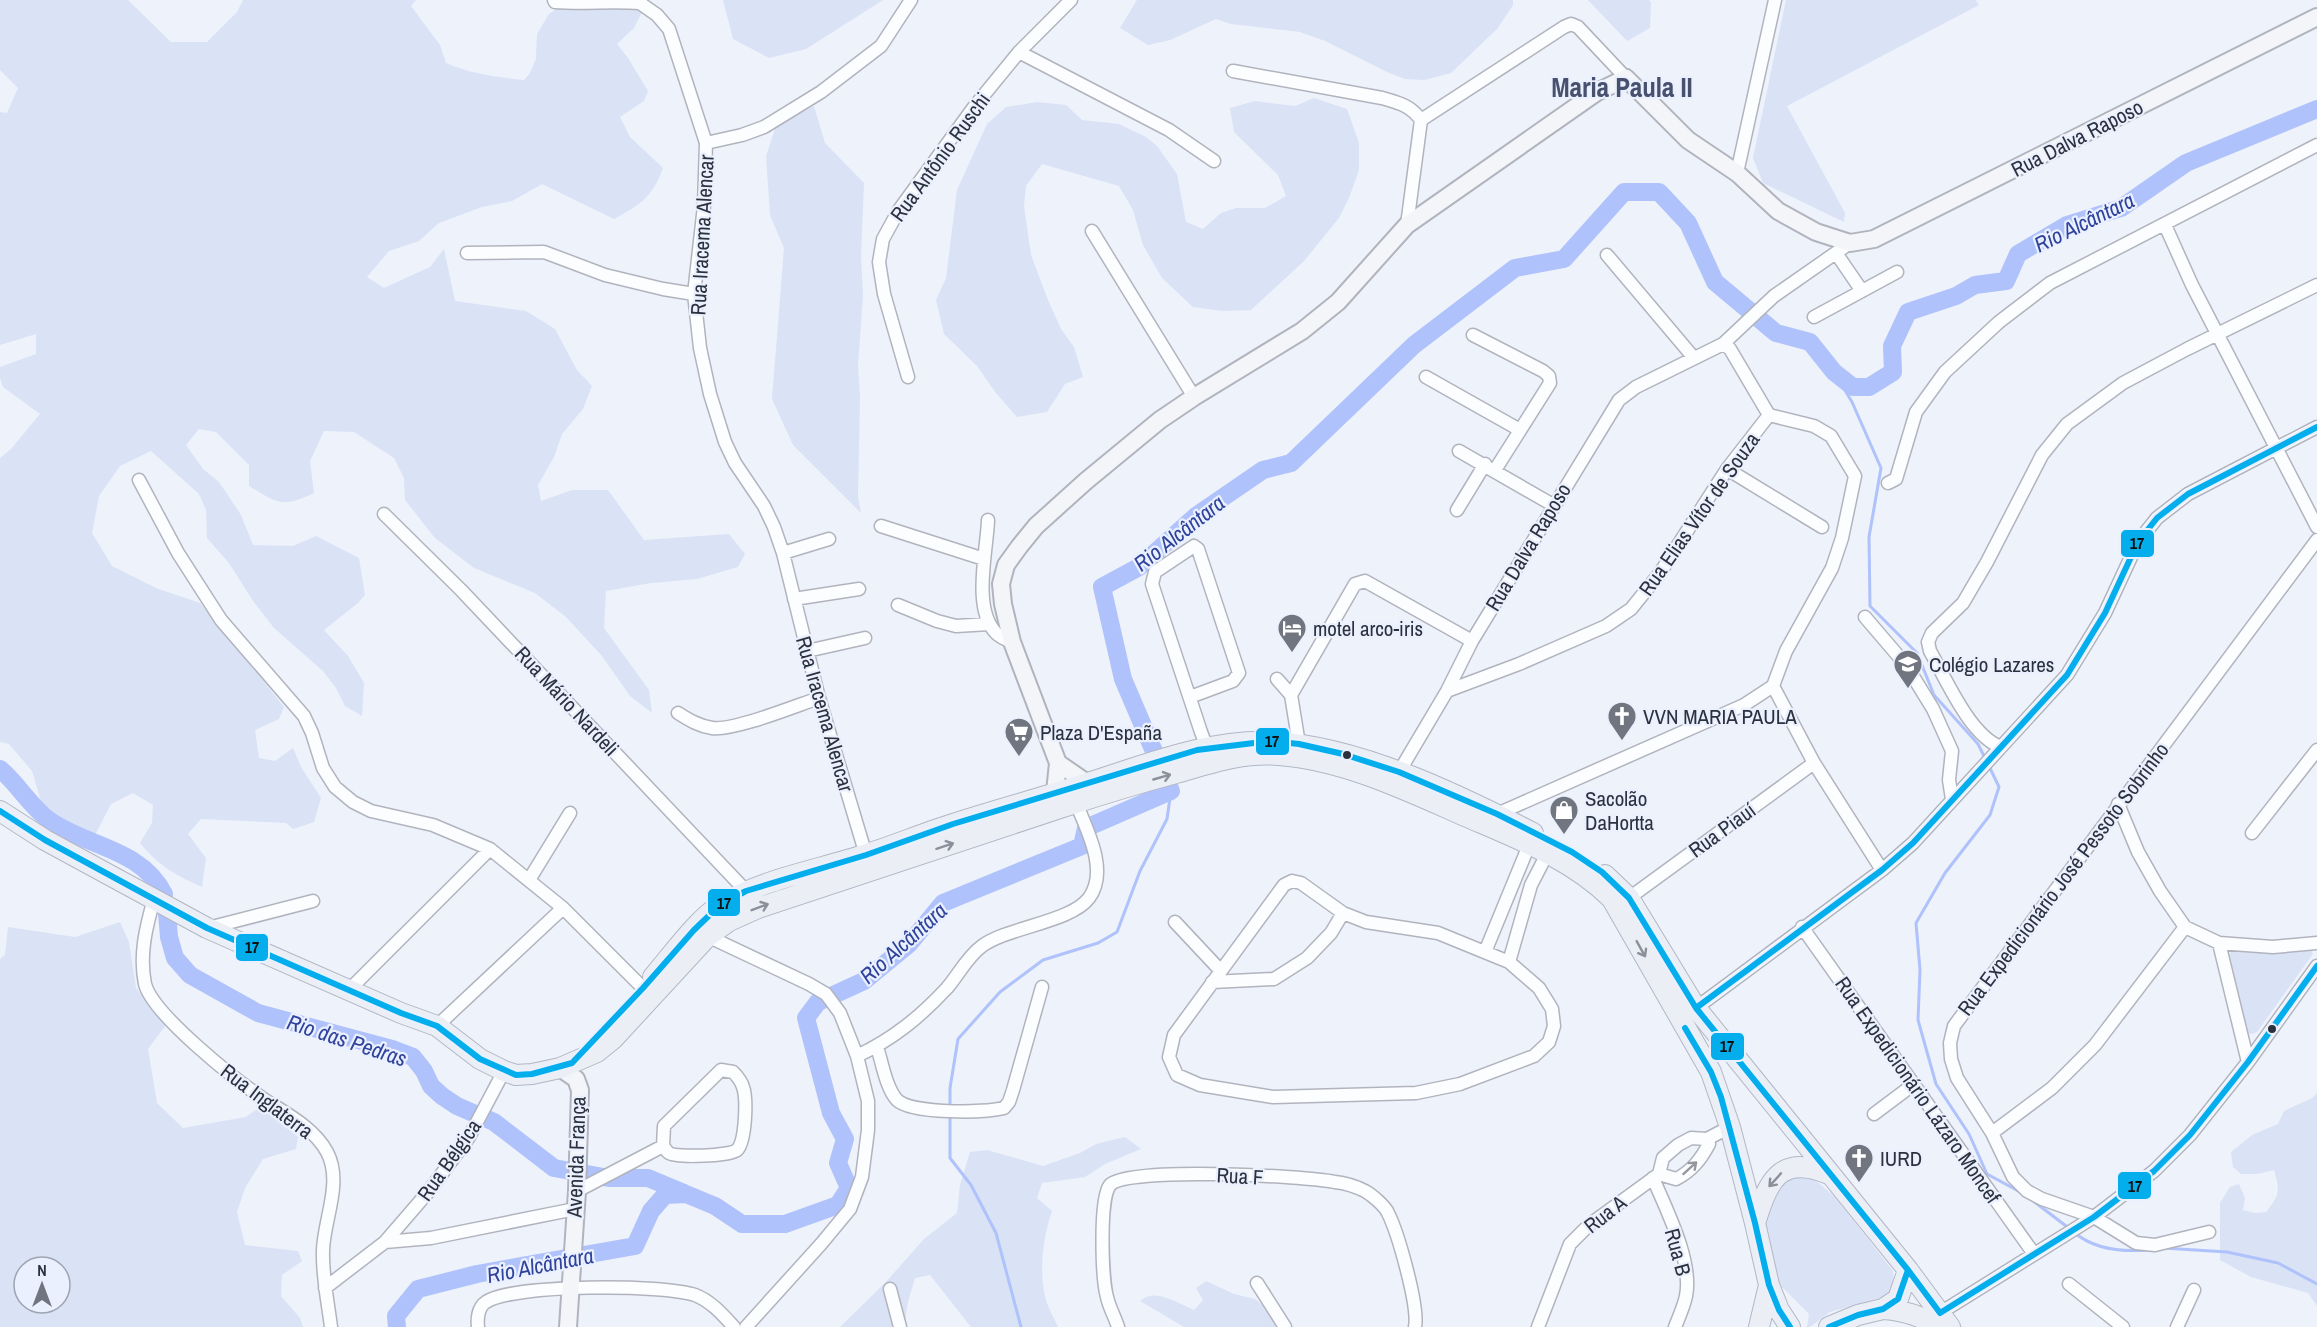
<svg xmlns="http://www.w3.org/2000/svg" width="2317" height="1327" viewBox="0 0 2317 1327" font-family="'Archivo Narrow',sans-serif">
<rect width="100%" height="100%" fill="#eef2fa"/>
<!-- green -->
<path fill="#dae2f6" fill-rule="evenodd" d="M0 0H128L171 42H207L237 12 243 0H416L411 6 440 45 446 63C471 74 497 77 524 80L530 73 536 59 537 34 549 14 561 6H632L642 12 634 28 617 44 628 58 648 91 644 101 620 117 630 137 663 168C652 198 641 204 614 219L542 184 512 201 482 207 439 223 419 241 389 251 367 277 384 288 430 267 444 249 455 301 526 311 555 329 577 370 592 386 583 409 562 434 554 457 538 485 541 501 572 490H608L644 540 729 534 745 554 738 567 697 579 651 583 606 591 604 628 649 690 652 713 630 696 602 656 566 617 535 593 474 568 435 538 405 500 404 478 394 458 354 432 324 431 310 461 314 493C282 508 279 504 249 486V465L216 432 199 429 186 445 203 469 219 482 241 515 253 545 293 546 316 536 359 558 365 595 358 603 324 630 348 656 364 683 362 716 345 706 336 688 323 671 274 628 253 601 229 563 207 538 206 510 199 494 151 451 120 466 99 496 92 533 112 566 156 588 200 603 284 707 279 719 255 730 259 758 275 761 293 748 301 767 321 798 314 822 293 829 286 823 201 819 188 834 206 858 202 887C175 875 159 866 140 843L152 823 153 805 133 793 111 804 95 835 66 823 41 801 32 771 9 744 0 742V458L11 449 40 414 3 387 0 378V367L36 354V334L0 345V112L7 113 18 88 0 70Z
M723 0H883L806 49 769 58 733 39Z
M1137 0H1513V5L1497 29 1451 73 1424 80 1405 79 1387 72 1325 41 1300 32 1231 24 1216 19 1170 40 1148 45 1120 28Z
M1588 0H1649L1651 2 1650 28 1627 41Z
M1786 0H1976L1979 5 1787 106 1845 213 1844 222 1763 183 1753 158Z
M1314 98 1347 109 1359 143V170L1349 198 1339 218 1304 261 1251 310 1223 311 1193 307 1162 278 1143 245 1133 210 1119 186 1042 164 1026 186 1024 206 1031 255 1048 300 1061 329 1074 347 1083 377 1065 384 1047 412 1017 417 996 393 977 366 944 334 936 300 946 278 957 190 987 124 1006 107 1037 102 1066 105 1082 120 1119 124 1146 137 1157 146 1177 174 1186 222 1203 229 1221 213 1236 208H1265L1286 196 1278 175 1234 132 1230 108 1255 101 1295 106Z
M814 106 825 143 864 183 861 256 863 295 858 366 860 397 858 496 861 513 793 445 772 399 784 248 770 215 766 156 776 126Z
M120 922 129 942 136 988 166 1025 148 1049 157 1103 183 1128 246 1117 260 1107 298 1137 296 1149 263 1159 245 1188 237 1212 245 1245 298 1251 302 1261 282 1275 281 1296 300 1318 303 1327H0V959L5 955 8 927 75 937ZM24 1267H60V1303H24Z
M2309 947 2313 954 2257 1032 2252 1034 2247 1033 2228 956 2233 949Z
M2317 1093V1306L2308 1293 2251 1277 2220 1260V1203L2230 1187 2239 1184 2245 1198 2243 1210 2254 1213 2266 1212C2280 1195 2280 1191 2274 1170L2257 1174H2241L2233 1167 2231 1152 2252 1135 2278 1124 2284 1111 2312 1098Z
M1125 1137 1141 1149 1105 1164 1085 1177 1042 1183 1037 1198 1052 1211C1043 1236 1039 1270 1045 1296 1047 1307 1054 1317 1058 1327H971L930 1275 915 1278 908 1302 904 1327H840L885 1283 924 1239 957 1213 960 1185 970 1152 987 1150 1043 1166 1080 1153 1096 1144Z
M1793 1174 1813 1178 1835 1197 1893 1271 1894 1288 1880 1298 1830 1312 1810 1327H1807L1809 1314 1783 1288 1774 1290 1761 1230 1768 1193Z
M1206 1281 1234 1294 1255 1299 1272 1313 1282 1327H1184L1140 1301C1156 1287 1178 1304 1194 1310L1203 1300 1196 1288Z"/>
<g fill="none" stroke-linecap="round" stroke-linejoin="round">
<!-- stream -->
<path stroke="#afc2fb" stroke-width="3" d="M1834 372 1852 402 1881 468 1869 537 1870 606 1917 653 1934 695 1978 744 1986 760
M1989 766 1999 787 1990 815 1945 873 1916 923 1920 970 1918 1020 1936 1084 1969 1134 1987 1174 2022 1193
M950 1108V1088L958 1039 1000 992 1043 960 1098 943 1117 932 1140 871 1167 819 1171 791
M950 1115V1158L971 1185 996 1233 1021 1327
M2032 1200 2070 1229
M2075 1233C2095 1250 2122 1252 2148 1250
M2163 1248 2227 1252 2278 1263 2317 1284"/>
<!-- river -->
<path stroke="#afc2fb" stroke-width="18" d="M0 769C18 784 30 806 49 820 86 847 141 848 164 894
M167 913 169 937 175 958 190 975 258 1013 392 1049 413 1057 424 1071 431 1086 442 1096 457 1106 494 1122 554 1168 609 1178H648L684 1193
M397 1327 396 1316 418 1289 477 1274 635 1246 651 1211 665 1195 686 1194 715 1206 742 1224H785L838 1205 849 1188 838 1163 845 1139 831 1113 806 1018 818 1002 864 981 909 944 943 903 1082 846 1086 828 1171 791 1123 679 1102 587 1139 567 1196 516 1263 470 1291 463 1414 345 1515 268 1564 259 1624 192H1659L1688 223 1715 282 1776 333 1810 342 1834 372 1853 387H1869L1893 372 1892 346 1908 312 1956 296 1975 285 2006 281 2018 254 2067 225 2121 208 2186 163 2317 109"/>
<!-- street casing -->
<g stroke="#b1b4be" stroke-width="15">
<path id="street" d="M554 0 555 2C583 4 612 1 640 3
M641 0 640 3 657 15 669 29 706 143 704 206 694 294 700 348 710 394 725 442 735 463 764 506 774 527 783 553 819 698 866 855
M1019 52 1169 130 1214 161
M1233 71 1382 98C1399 103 1410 105 1421 120
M706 143 742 135 764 127 821 92 881 46 911 0
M1737 173 1775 0
M1407 225 1421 120 1564 27 1571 24 1578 27 1626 78
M2165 225 2192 285 2317 527
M1092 231 1194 397
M467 253 544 252 605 275 663 289 694 294
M1836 253 1862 291
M1607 255 1694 358
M1814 317 1897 272
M1473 335 1543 371 1549 376 1550 383 1495 470
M1723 344 1774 296 1850 243
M908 377 884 294 879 262 883 239 899 210 974 107 1019 52 1071 0
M1426 377 1520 430
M1459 451 1553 505
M1727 469 1822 527
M139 480 178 553 221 620 304 716 312 733 323 768 335 787 353 802 371 811 433 825 490 849 563 908 643 988
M1888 483 1896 479 1916 412 1945 372 1999 322 2050 283 2317 145
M1457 510 1485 464
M384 514 461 590 746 891
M988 520C987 551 972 608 996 633 1000 637 1007 640 1012 642
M881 526 984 559
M783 553 829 539
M794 599 859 589
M898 605 937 621 956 626 989 624
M1865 617 1906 665 1933 709 1952 751 1949 780 1952 799
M807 651 865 638
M1277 679 1291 695
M1773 686 1814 763 1882 870
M1447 691 1519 664 1606 626 1631 609 1660 573 1727 469 1769 415 1814 426 1831 436 1855 476 1842 538 1832 568 1786 651 1773 686
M1190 697 1233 681 1239 673 1198 549 1194 546 1155 572 1152 584 1201 732 1207 748
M678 713C689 720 699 726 712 728 734 731 795 706 819 698
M1299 744 1291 695 1355 584 1365 581 1472 641
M2001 747C1970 736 1946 679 1930 651L1928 642 1932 633 1963 603 1987 562 2042 455 2067 424 2123 383 2187 349 2317 285
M1399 772 1447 691 1472 641 1619 400 1636 387 1723 344 1730 349 1769 415
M2118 804 2138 852 2160 891 2185 927 2219 943 2248 1062
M1497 814 1744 705 1773 686
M2252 833 2317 750
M529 880 570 813
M1292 881 1301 883 1343 913 1366 922 1438 933 1509 962 1539 988 1552 1009 1554 1026 1549 1042 1534 1056 1460 1084 1416 1093 1273 1097 1200 1085 1177 1075 1169 1057 1174 1035 1284 885Z
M1629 898 1814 763
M154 899C146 927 139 955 145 984 153 1015 237 1081 265 1100 287 1114 314 1128 327 1152 343 1182 324 1219 323 1250 322 1276 328 1302 331 1327
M1175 922 1220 970
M1802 927 2034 1254
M208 928 313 901
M703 934 809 984 826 994 840 1013 857 1056 868 1101V1130L862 1177 850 1209 821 1244 746 1327
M2219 943 2273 947 2317 943
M1485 952 1529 845
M1509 962 1531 885 1547 854
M1212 982 1274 979 1307 958 1331 933 1343 913
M349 990 490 849
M1696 1008 1882 870 1913 843 2067 675 2105 613 2138 542 2157 518 2188 494 2317 427
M437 1026 563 908
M877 1047C882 1062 886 1088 897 1100 911 1114 984 1113 1004 1108L1009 1102 1013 1090 1042 987
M857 1056C893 1039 920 1017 947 988 959 974 967 957 982 946 1008 927 1071 922 1089 898 1109 871 1087 830 1076 803
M721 1070 733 1072C737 1076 741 1080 743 1087 747 1098 746 1141 737 1150 730 1156 677 1158 669 1153 666 1151 665 1148 663 1146L664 1126Z
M1874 1114 1914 1084
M1992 1133 2052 1088 2095 1045 2185 927
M1707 1139 1730 1127
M1659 1174 1676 1179C1692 1171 1701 1159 1709 1144L1707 1139
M1653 1178C1666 1209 1693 1261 1686 1296 1684 1306 1679 1317 1675 1327
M577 1191 663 1146
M2209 1232 2155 1245 2136 1243 2094 1217 2042 1199 2027 1191 2013 1177 1992 1133 1957 1078 1951 1059 1950 1043 1954 1026 2317 540
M385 1242 431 1238 575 1209
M1257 1283 1285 1327
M2069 1284 2123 1327
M325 1288 385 1242 429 1191 469 1137 504 1071
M890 1289 900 1327
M1940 1313 2094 1217 2154 1171 2190 1135 2248 1062 2317 966
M478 1327C477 1319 478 1307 486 1302 512 1284 664 1284 695 1295 711 1301 723 1315 734 1327
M1118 1327C1115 1317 1109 1307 1107 1297 1102 1279 1099 1199 1110 1185 1126 1166 1305 1176 1335 1182 1344 1183 1357 1187 1365 1191 1372 1195 1385 1206 1388 1213 1398 1233 1419 1306 1415 1327
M1538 1327 1570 1244 1589 1225 1659 1174 1663 1158 1678 1145 1691 1138 1707 1139
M2177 1327 2194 1290"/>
</g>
<!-- secondary casing -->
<g stroke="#b1b4be" stroke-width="20">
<path id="secondary" d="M1058 763 1087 783
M1055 792 1058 763 1012 642 1003 604 1001 584 1006 565 1019 547 1036 526 1086 481 1160 420 1194 397 1302 331 1338 302 1407 225 1597 92 1626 78 1688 140 1737 173 1778 211 1816 232 1850 243 1874 239 2317 17
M560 1068 576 1079 580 1090 577 1191 568 1327"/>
</g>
<!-- primary casing -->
<g stroke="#b1b7c6" stroke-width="22">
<path id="primary" d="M0 811 45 840 207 928 401 1013 437 1026 480 1059 504 1071 516 1075 532 1074 560 1068 597 1052 613 1039 708 936 729 921 758 908C860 874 963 840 1066 806 1103 794 1139 783 1176 773 1211 763 1242 752 1279 755 1344 760 1406 790 1465 816 1516 838 1572 859 1612 899L1711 1072 1730 1127 1755 1223 1769 1285 1779 1310 1790 1327
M1605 875 1629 898 1696 1008 1908 1270 1950 1327
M653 977C672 955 698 918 722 904 766 878 819 870 867 854 896 845 924 833 953 824 999 809 1045 797 1091 782 1148 764 1211 739 1272 742 1358 746 1457 794 1533 833
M1755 1223C1768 1182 1779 1153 1829 1174
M1883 1309C1904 1310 1921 1316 1939 1327
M1759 1327 1769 1285
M1829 1327 1858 1315 1883 1309 1898 1299 1908 1270"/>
</g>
<!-- street -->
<use href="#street" stroke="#fcfdfe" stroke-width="12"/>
<!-- secondary -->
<use href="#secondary" stroke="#f4f5f9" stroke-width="16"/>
<!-- primary -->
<use href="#primary" stroke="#ebeef5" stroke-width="20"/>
<!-- bus-1 casing -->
<g stroke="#eaf0fe" stroke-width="10">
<path id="bus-1" d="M0 811 45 840 207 928 401 1013 437 1026 480 1059 516 1075 532 1074 572 1063 643 988 694 930 720 905 746 891 866 855 953 824 1197 750 1270 741 1299 744 1343 754 1399 772 1497 814 1572 852 1602 872 1629 898 1696 1008 1908 1270 1940 1313 2094 1217 2154 1171 2190 1135 2248 1062 2317 966
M1696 1008 1882 870 1913 843 2067 675 2105 613 2138 542 2157 518 2188 494 2317 427
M1685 1028 1711 1072 1721 1097 1755 1223 1769 1285 1779 1310 1790 1327
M1829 1327 1858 1315 1883 1309 1898 1299 1908 1270"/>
</g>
<!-- bus-1 -->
<use href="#bus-1" stroke="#04adec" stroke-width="6"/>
</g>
<!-- one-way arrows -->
<defs><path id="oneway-shaft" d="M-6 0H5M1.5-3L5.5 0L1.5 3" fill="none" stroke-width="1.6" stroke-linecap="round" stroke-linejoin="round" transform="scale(1.5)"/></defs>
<g stroke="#8c909a">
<use href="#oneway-shaft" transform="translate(1162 777) rotate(-16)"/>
<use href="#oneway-shaft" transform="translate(945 846) rotate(-18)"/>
<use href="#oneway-shaft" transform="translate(760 907) rotate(-21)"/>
<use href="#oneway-shaft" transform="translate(1641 949) rotate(61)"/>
<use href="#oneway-shaft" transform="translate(1775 1180) rotate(132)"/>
</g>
<use stroke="#94979e" href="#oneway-shaft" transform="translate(1690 1168) rotate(-42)"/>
<!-- icons -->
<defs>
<g id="hotel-pin" transform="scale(1.5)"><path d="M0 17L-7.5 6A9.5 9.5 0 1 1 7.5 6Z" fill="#707580" stroke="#eaf0fe"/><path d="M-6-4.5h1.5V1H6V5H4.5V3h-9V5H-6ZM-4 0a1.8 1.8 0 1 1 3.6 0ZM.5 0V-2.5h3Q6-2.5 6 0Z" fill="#fff"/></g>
<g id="school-pin" transform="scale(1.5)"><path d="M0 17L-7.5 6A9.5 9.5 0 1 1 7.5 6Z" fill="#707580" stroke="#eaf0fe"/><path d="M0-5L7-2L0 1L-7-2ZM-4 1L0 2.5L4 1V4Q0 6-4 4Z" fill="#fff"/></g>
<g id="church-pin" transform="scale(1.5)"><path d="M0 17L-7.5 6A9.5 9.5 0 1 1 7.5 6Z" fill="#707580" stroke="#eaf0fe"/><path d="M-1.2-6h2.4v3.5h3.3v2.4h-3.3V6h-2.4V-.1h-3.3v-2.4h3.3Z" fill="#fff"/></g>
<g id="supermarket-pin" transform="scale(1.5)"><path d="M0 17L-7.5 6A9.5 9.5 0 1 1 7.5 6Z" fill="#707580" stroke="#eaf0fe"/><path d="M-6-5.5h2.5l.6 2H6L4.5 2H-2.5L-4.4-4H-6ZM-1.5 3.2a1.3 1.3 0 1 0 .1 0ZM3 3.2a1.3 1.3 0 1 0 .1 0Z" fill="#fff"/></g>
<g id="shop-pin" transform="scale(1.5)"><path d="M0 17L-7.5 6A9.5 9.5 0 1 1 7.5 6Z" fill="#707580" stroke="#eaf0fe"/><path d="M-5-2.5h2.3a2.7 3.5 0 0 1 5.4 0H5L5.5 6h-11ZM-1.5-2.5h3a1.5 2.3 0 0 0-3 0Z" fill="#fff"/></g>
</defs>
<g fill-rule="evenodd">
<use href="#hotel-pin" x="1292" y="628"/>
<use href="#school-pin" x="1908" y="664"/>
<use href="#church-pin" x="1622" y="716"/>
<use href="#supermarket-pin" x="1019" y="732"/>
<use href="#shop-pin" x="1564" y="810"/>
<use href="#church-pin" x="1859" y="1158"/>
</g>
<!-- markers -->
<g fill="#2c313e" stroke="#eaf0fe" stroke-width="2">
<circle cx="1347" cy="755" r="5"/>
<circle cx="2272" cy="1029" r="5"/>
</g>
<g text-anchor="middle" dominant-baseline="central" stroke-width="4.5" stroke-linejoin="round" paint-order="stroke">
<!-- street labels -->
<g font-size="21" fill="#2c313e" stroke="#eaf0fe">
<text transform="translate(2077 138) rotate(-27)">Rua Dalva Raposo</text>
<text transform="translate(940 157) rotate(-54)">Rua Antônio Ruschi</text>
<text transform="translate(702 235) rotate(-87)">Rua Iracema Alencar</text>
<text transform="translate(1699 514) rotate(-55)">Rua Elias Vítor de Souza</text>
<text transform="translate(1528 547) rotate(-59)">Rua Dalva Raposo</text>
<text transform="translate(567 701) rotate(47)">Rua Mário Nardeli</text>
<text transform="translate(825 714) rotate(74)">Rua Iracema Alencar</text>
<text transform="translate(1722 830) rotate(-36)">Rua Piauí</text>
<text transform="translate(2063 879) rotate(-53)">Rua Expedicionário José Pessoto Sobrinho</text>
<text transform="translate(1918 1090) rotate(55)">Rua Expedicionário Lázaro Moncef</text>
<text transform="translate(267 1101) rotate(37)">Rua Inglaterra</text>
<text transform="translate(576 1157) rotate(-88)">Avenida França</text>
<text transform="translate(449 1160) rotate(-55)">Rua Bélgica</text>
<text transform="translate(1240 1176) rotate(3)">Rua F</text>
<text transform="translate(1605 1214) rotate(-38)">Rua A</text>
<text transform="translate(1678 1252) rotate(75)">Rua B</text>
</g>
<!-- poi labels -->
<g font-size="21" fill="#2c313e" stroke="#eaf0fe" text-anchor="start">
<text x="1313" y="628">motel arco-iris</text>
<text x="1929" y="664">Colégio Lazares</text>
<text x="1643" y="716">VVN MARIA PAULA</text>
<text x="1040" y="732">Plaza D'España</text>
<text x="1585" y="798">Sacolão<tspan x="1585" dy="24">DaHortta</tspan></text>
<text x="1880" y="1158">IURD</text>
</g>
<!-- water labels -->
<g font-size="22" font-style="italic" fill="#2f439c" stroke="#eaf0fe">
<text transform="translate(2084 222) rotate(-26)">Rio Alcântara</text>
<text transform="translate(1179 533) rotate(-38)">Rio Alcântara</text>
<text transform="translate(903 943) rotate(-42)">Rio Alcântara</text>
<text transform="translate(347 1040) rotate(18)">Rio das Pedras</text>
<text transform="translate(540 1265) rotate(-11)">Rio Alcântara</text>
</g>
<!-- district labels -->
<g font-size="27" font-weight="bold" fill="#47516e" stroke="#eaf0fe">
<text x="1622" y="87">Maria Paula II</text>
</g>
</g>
<g stroke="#eaf0fe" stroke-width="2">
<rect x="2120" y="529" width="35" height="29" rx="6" fill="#04adec"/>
<rect x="1255" y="727" width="35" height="29" rx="6" fill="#04adec"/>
<rect x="707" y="888" width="34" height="29" rx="6" fill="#04adec"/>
<rect x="235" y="933" width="34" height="29" rx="6" fill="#04adec"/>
<rect x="1710" y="1032" width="35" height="29" rx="6" fill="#04adec"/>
<rect x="2117" y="1171" width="35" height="29" rx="6" fill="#04adec"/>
</g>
<g font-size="16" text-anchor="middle" font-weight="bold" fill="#111">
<text x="2137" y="549">17</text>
<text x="1272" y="747">17</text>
<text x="724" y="909">17</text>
<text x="252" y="953">17</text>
<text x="1727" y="1052">17</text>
<text x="2135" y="1192">17</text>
</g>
<!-- north arrow -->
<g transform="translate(42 1285)"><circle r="28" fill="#eaf0fe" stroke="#9ea4b1" stroke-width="1.5"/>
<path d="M0-4.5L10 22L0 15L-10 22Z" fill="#707580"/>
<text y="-9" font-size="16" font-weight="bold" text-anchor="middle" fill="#2c313e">N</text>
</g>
</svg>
